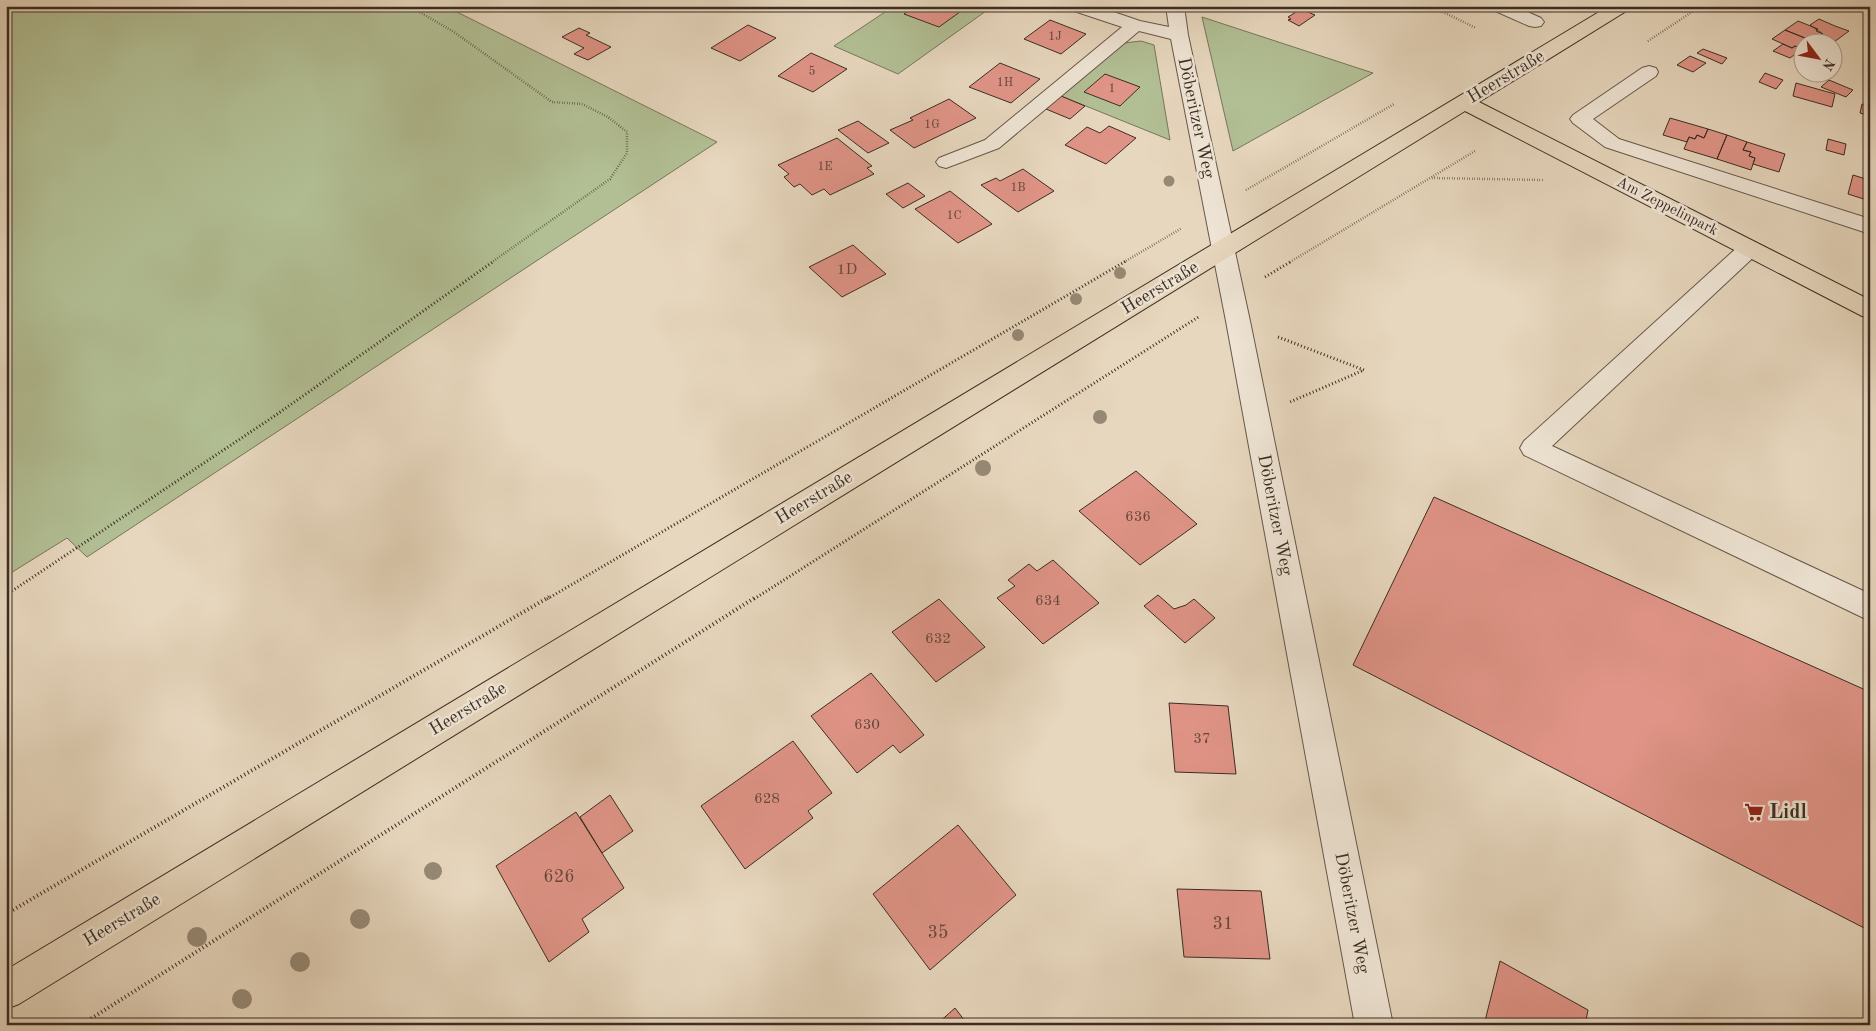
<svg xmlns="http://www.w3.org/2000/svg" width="1876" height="1031" viewBox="0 0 1876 1031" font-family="'Old Standard TT',serif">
<rect width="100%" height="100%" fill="#e7d7be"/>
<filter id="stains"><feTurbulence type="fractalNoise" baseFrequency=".004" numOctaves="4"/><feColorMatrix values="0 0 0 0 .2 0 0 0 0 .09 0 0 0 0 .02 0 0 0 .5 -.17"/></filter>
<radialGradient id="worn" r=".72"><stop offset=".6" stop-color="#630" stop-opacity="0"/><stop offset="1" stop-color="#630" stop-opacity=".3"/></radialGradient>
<!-- green -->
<path fill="#b2bf94" stroke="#76765c" d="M6 6H445L717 142 87 557 67 538 6 576Z
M894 6H993L898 74 834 46Z
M1202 17 1373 73 1233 151Z
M1141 41 1154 45 1170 140 1061 96 1124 43Z"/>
<!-- building -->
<path fill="#e09487" stroke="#3b2d23" d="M915 6H957L964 9 939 27 904 14Z
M1301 9 1315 15 1299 26 1288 20 1291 19 1288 17Z
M1819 19 1835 26 1849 31 1834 42 1820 36 1823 34 1810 25Z
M1050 20 1086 34 1061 54 1024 39Z
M1798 21 1818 29 1816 31 1823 34 1820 36 1836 42 1834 44 1815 42 1785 30Z
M748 25 776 38 740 61 711 48Z
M579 28 590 33 586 35 611 47 588 60 574 54 584 48 562 37Z
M1785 30 1815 42H1804L1802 49 1795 46 1792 48 1772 39Z
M1783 44 1792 48 1795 46 1802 49 1790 58 1773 51Z
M1703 49 1727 58 1722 64 1697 53Z
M811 53 847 69 813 92 778 76Z
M1690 56 1706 63 1693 72 1677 65Z
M1000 63 1040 79 1011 103 969 87Z
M1765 73 1783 80 1776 89 1759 82Z
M1105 74 1140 87 1120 106 1084 92Z
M1829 80 1853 90 1846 97 1821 87Z
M1796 83 1835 94 1832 107 1793 96Z
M1061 96 1085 106 1070 119 1046 109Z
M949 99 976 118 914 148 890 130 913 120 910 118Z
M1862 104 1870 106V116L1860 113Z
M1670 118 1708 129 1704 138 1697 135 1695 139 1689 137 1687 142 1663 135Z
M858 121 889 143 868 153 838 130Z
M1109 126 1136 138 1106 164 1065 145 1087 127 1100 133Z
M1708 129 1727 135 1717 159 1684 149 1689 137 1695 139 1697 135 1704 138Z
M1727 135 1747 142 1743 150 1751 152 1749 156 1755 158 1751 170 1717 159Z
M837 138 872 166 867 168 874 174 830 195 824 189 812 195 800 184 794 187 784 177 789 174 778 165Z
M1828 139 1846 144 1844 155 1826 150Z
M1747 142 1785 154 1779 172 1753 164 1755 158 1749 156 1751 152 1743 150Z
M1023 169 1054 191 1018 212 981 185 996 178 1000 181Z
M1853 175 1869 180 1866 189 1870 190V201L1848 194Z
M908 183 925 196 903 208 886 194Z
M950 191 992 224 958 243 915 209Z
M853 245 886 274 842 297 809 267Z
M1136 471 1197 524 1140 565 1079 511Z
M1434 497 1870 692V931L1353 665Z
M1053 560 1099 603 1043 644 997 598 1015 586 1008 580 1029 564 1037 571Z
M1158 595 1174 609 1186 605 1194 599 1215 618 1185 643 1144 606Z
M939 599 985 647 936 682 892 632Z
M871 673 924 735 900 753 893 745 857 773 811 716Z
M1169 703 1228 706 1236 774 1175 772Z
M793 741 832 793 808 811 813 818 745 869 701 806Z
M610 795 633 831 602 853 580 817Z
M576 812 624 888 582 919 589 932 549 962 496 866Z
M958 825 1016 895 930 970 873 894Z
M1177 889 1261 891 1270 959 1184 957Z
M1500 961 1588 1010 1585 1025H1484Z
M955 1008 968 1025H936Z"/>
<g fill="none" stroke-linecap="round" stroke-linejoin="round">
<!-- minor casing -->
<g stroke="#66584a" stroke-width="2">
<path id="minor" d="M1068 6H1096L1140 21 1169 27 1166 6H1184L1188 35 1250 321 1393 1025H1355L1226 321 1171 39 1139 31 999 148 946 168 939 166 936 162 939 158 985 140 1122 27 1071 10Z
M1490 6H1514L1541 18 1544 22 1541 26 1535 27 1529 26 1493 10Z
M1649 66 1656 68 1658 72 1656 76 1593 119 1619 139 1870 219V234L1605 147 1573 123 1570 119 1573 115 1642 68Z
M1749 242 1757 244 1760 249 1757 254 1552 446 1870 594V621L1524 455 1520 448 1524 441 1741 244Z"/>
</g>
<!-- major casing -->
<g stroke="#3b2d23" stroke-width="2">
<path id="major" d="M1609 6H1631L1628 10 1479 102 1870 300V318L1862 316 1465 111 19 1004 6 1009V970Z"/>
</g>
<!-- path-far2 -->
<path stroke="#3b2d23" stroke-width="2.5" stroke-dasharray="0.5 2" stroke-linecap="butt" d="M409 6 454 32 552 102 582 104 608 117 627 132V153L610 179 492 262
M1421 6 1443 12 1476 28
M1648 41 1701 6
M1432 178 1543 180
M1246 190 1394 104
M1124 262 1182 228
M1290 262 1475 151"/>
<!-- path-far1 -->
<path stroke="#3b2d23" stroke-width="3" stroke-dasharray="1 2.5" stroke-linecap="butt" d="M1265 277 1292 261
M1278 337 1364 370 1290 402
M6 595 276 415 494 261
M547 599 1126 261
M754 599 1200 316"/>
<!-- path -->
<path stroke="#3b2d23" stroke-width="4" stroke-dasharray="1 3" stroke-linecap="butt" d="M6 914 549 597
M81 1025 756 597"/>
<!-- minor -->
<use href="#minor" fill="#efe5d5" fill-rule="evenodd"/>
<!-- major -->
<use href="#major" fill="#e7d7be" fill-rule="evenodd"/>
</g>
<!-- trees -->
<g fill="#968975">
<circle cx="1169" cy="181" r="5.5"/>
<circle cx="1120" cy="273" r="6"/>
<circle cx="1076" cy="299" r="6"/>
<circle cx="1018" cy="335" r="6"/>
<circle cx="1100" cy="417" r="7"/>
<circle cx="983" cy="468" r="8"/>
<circle cx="433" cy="871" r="9"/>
<circle cx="360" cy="919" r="10"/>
<circle cx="197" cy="937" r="10"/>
<circle cx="300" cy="962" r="10"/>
<circle cx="242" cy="999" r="10"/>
</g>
<!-- icons -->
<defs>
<g id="supermarket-bare" transform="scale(1.5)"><path d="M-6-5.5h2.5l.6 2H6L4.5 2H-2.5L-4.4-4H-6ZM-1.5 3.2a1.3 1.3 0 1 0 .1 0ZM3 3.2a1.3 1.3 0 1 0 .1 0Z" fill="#8f2418" stroke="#efe5d5" stroke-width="2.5" paint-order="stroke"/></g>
</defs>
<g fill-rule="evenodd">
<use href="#supermarket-bare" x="1754" y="812"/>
</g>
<g text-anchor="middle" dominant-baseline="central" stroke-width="5" stroke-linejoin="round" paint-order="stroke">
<!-- far-number labels -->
<g font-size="12" fill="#64473c">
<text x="1055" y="37">1J</text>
<text x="812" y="72">5</text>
<text x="1005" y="83">1H</text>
<text x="1112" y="89">1</text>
<text x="932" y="125">1G</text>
<text x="825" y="167">1E</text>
<text x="1018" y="188">1B</text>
<text x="954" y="216">1C</text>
</g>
<!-- far-street labels -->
<g font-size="15" fill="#3b2d23" stroke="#efe5d5">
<text transform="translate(1667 207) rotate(27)">Am Zeppelinpark</text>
</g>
<!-- number labels -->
<g font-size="15" fill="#64473c">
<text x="847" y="270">1D</text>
<text x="1138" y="517">636</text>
<text x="1048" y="601">634</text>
<text x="938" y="639">632</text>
<text x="867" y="725">630</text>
<text x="1202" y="739">37</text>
<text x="767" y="799">628</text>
</g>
<!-- street labels -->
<g font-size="18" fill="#3b2d23" stroke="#efe5d5">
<text transform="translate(1506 77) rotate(-31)">Heerstraße</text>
<text transform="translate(1196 118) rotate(78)">Döberitzer Weg</text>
<text transform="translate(1160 288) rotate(-31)">Heerstraße</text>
<text transform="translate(814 498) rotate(-31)">Heerstraße</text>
<text transform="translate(1275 515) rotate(79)">Döberitzer Weg</text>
<text transform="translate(468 709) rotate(-31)">Heerstraße</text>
<text transform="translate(1352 913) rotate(79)">Döberitzer Weg</text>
<text transform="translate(122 920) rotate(-31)">Heerstraße</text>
</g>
<!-- near-number labels -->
<g font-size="18" fill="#64473c">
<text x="559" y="877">626</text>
<text x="1223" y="924">31</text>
<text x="938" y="933">35</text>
</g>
<!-- near-poi labels -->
<g font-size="21" font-weight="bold" fill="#3b2d23" stroke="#efe5d5" text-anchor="start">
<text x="1769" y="812">Lidl</text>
</g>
</g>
<!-- margin -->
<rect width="1876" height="1031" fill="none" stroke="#e7d7be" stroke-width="25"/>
<rect x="8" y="8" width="1861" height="1016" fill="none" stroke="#3b2d23" stroke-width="2.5"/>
<rect x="12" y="12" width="1851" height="1006" fill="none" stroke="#3b2d23"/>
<!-- north arrow -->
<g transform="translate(1818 58) rotate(122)"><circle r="24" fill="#efe5d5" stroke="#a79b8e"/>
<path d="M0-4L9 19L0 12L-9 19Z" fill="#8f2418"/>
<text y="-8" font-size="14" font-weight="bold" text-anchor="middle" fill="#3b2d23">N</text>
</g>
<rect width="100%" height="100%" filter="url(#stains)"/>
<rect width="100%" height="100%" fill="url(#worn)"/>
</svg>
